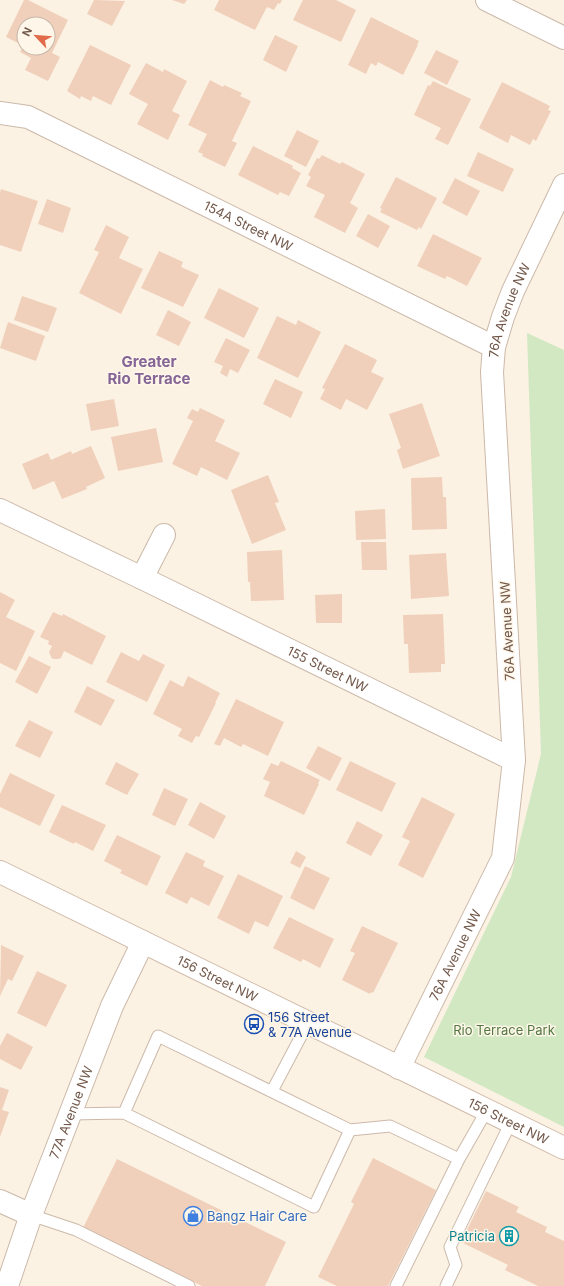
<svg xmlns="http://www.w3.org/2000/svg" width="564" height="1286" viewBox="0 0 564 1286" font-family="Inter,sans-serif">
<rect width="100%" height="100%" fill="#fbf2e3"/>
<!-- green -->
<path fill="#d2e8c2" d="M527 333 564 350V1127L424 1057 511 877 541 754Z"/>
<!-- building -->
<path fill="#f0d0bb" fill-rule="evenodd" d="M24 0H28L68 20 52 53 60 57 48 81 25 70 31 58 20 52 24 46 6 37ZM24 24H48V48H24Z
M94 0 125 1 112 26 87 14Z
M172 0H187L184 4Z
M219 0H282L280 4 278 3 274 10 267 7 255 30 214 10Z
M303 0H336L356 10 341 42 293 20Z
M371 17 419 41 417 45H418L403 75 378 62 376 66 371 63 366 74 348 65Z
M275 35 298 46 286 72 263 60Z
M90 45 131 65 111 105 93 96 91 101 81 96 80 99 67 91Z
M436 50 459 61 447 85 424 73Z
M146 63 163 72 164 69 187 81 172 111 180 115 168 140 137 124 148 104 129 94Z
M210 80 223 87 224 85 242 93 240 96 251 101 232 141 237 143 225 167 202 156 203 154 198 152 207 134 188 125Z
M433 81 471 99 448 145 435 139 441 128 414 115 428 85 430 86Z
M502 82 550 106 548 110 551 111 536 141 533 139 530 145 511 135 508 143 479 128Z
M297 130 319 141 306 167 284 156Z
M253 146 293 166 292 168 301 173 289 196 280 192 278 195 238 175Z
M478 152 514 169 503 192 467 176Z
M322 155 340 164 342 162 365 174 350 203 358 208 345 233 314 217 325 195 306 186 311 177 308 175 317 158 319 159Z
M396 177 437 198 421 229 419 227 417 230 380 212 382 209 380 208Z
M455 178 480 191 467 216 442 203Z
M1 189 38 201 21 252 0 245V193Z
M47 199 71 208 63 233 38 224Z
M368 214 390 226 378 248 356 236Z
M106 225 129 237 119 258 143 269 121 314 79 293 99 252 94 250Z
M433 234 482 258 467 286 447 276 445 279 417 266Z
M159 251 183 262 181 267 199 275 183 307 141 288Z
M219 288 259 308 244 338 204 318Z
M22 296 57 308 48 332 14 320Z
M168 310 191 322 179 346 156 335Z
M277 316 296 325 298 320 321 332 298 378 257 358Z
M8 322 45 336 36 361 0 348Z
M226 338 250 350 238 373 230 369 227 377 220 373 223 366 214 362Z
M345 344 377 360 371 372 384 378 367 410 346 399 341 410 320 399 325 389 322 388Z
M275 379 303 392 291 418 263 404Z
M114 399 119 426 91 431 86 404Z
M422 403 440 456 403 469 397 450 401 448 389 414Z
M200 408 225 420 215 441 240 453 227 480 201 467 197 476 172 464 193 421 187 418 192 409 198 412Z
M156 428 163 462 118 471 111 437Z
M91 446 105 478 86 487 87 489 62 499 54 481 33 490 22 464 48 453 51 460 71 451 72 454Z
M268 475 279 502 275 503 286 530 252 544 231 490Z
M442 477 443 497H446L447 529 412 530 411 478Z
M385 509 386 539 356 540 355 511Z
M361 542H386L387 570H362Z
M282 550 284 600 251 601 250 582H248L247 552Z
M446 553 449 596 411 599 409 555Z
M0 592 15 600 6 617 35 631 16 671 0 663Z
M342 594V623H316L315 595Z
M53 612 62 616 63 614 106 636 92 665 64 651 61 658 58 659H53L51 657 49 652 52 646 48 644 49 641 40 637Z
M443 614 445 664H441V672L409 673 408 644H404L403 615Z
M121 652 139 661 143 654 165 665 147 702 106 682Z
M29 656 51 667 37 694 15 682Z
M188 676 220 693 215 703H216L199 737 196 736 192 743 178 736 182 729 153 714 170 680 183 687Z
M87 686 115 700 101 726 74 712Z
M236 699 284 722 268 756 243 744 241 747 224 738 220 746 214 744Z
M29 720 53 732 40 758 15 746Z
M318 746 342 758 330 781 306 768Z
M281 761 320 780 318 783 319 784 304 815 264 796 270 782 263 779 271 763 278 766Z
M350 761 396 783 382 812 336 790Z
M116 762 139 774 127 795 105 784Z
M10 773 55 795 40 826 0 807V794Z
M164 788 188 799 175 826 152 815Z
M422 797 455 814 423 878 398 865 410 841 402 837Z
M200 802 226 816 214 839 188 825Z
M62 805 106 825 93 851 75 842 74 844 49 832Z
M357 821 383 835 371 856 346 843Z
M117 835 161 856 147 886 120 873 122 870 104 861Z
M296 851 306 857 300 868 290 863Z
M186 852 205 861 203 866 224 876 209 906 191 897 187 904 165 893Z
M305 866 330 878 314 910 290 898Z
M238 874 283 896 268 927 255 921 249 934 217 918Z
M289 917 334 939 320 968 303 959 301 962 273 948Z
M362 926 398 943 373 993 371 992 370 994 342 980 355 953 350 951Z
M1 945 24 956 12 981 8 979 0 996Z
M37 971 67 985 46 1027 17 1013Z
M7 1033 33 1047 21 1070 0 1059V1046Z
M0 1087 9 1090 2 1110 9 1112 0 1137Z
M373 1158 436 1190 388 1286H337L318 1277 354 1204 351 1202Z
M117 1159 286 1242 265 1286H202L83 1228Z
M486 1191 519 1207 516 1212 547 1227 545 1232 564 1241V1286H538L505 1270 508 1265 461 1242Z"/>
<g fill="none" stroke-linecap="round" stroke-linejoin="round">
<!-- lane casing -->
<g stroke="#ccb9aa" stroke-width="13">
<path id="lane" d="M272 1091 308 1023
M70 1114 124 1113 158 1036 350 1130 314 1207 124 1113
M350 1130 390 1126 459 1159 487 1110
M31 1215 76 1230 189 1286
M396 1286 459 1159
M446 1286 456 1265 450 1247 511 1122"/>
</g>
<!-- street casing -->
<g stroke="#ccb9aa" stroke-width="24">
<g id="street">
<path d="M487 0 564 38"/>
<path id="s1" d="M0 113 28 117 494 347"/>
<path id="s2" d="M0 510 142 578 514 760"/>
<path d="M142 578 164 535"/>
<path id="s3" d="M399 1068 503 858 514 760 492 372 494 347 503 317 513 291 564 185"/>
<path d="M0 1201 31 1215"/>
<path id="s4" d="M7 1286 31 1215 112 1006 143 942"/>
</g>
</g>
<!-- secondary casing -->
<g stroke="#d1bbaa" stroke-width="24">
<g id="secondary">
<path id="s5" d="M0 872 564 1148"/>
</g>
</g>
<!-- lane -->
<use href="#lane" stroke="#fff" stroke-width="11"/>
<!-- street -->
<use href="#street" stroke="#fff" stroke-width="22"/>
<!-- secondary -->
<use href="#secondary" stroke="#fff" stroke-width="22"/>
</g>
<!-- icons -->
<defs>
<g id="bus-ring" transform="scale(1)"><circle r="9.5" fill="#fef6e9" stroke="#1a4fb4" stroke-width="1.5"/><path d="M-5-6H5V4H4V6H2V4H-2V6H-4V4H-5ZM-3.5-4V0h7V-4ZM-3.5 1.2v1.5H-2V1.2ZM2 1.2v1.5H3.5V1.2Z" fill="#1a4fb4"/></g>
<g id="shop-ring" transform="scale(1)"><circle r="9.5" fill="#fef6e9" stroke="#3f7fe0" stroke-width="1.5"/><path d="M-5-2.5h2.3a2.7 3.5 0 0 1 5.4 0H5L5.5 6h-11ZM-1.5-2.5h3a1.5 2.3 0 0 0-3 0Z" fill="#3f7fe0"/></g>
<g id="building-ring" transform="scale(1)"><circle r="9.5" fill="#fef6e9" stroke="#0f9aa8" stroke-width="1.5"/><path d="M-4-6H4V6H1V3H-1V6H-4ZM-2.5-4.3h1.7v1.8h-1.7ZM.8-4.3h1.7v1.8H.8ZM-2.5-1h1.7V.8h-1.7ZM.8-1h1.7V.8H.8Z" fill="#0f9aa8"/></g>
</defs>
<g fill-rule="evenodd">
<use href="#bus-ring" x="254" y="1024"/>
<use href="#shop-ring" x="193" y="1216"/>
<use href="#building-ring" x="509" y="1236"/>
</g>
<g text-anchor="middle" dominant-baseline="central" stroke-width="3" stroke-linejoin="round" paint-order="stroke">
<!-- street labels -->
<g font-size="13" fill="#72584a" stroke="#fef6e9">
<text stroke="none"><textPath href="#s1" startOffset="274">154A Street NW</textPath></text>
<text stroke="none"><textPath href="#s3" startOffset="786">76A Avenue NW</textPath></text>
<text transform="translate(507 631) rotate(-93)">76A Avenue NW</text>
<text stroke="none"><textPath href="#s2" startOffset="364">155 Street NW</textPath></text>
<text stroke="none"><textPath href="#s3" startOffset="126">76A Avenue NW</textPath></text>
<text stroke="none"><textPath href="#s5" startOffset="242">156 Street NW</textPath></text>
<text stroke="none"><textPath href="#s4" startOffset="185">77A Avenue NW</textPath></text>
<text stroke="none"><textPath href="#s5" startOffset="566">156 Street NW</textPath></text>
</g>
<!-- transit labels -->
<g font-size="13" fill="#164399" stroke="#fef6e9" text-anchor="start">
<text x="268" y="1017">156 Street<tspan x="268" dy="15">&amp; 77A Avenue</tspan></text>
</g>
<!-- park labels -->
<g font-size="13" fill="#537842" stroke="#fef6e9">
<text x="504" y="1030">Rio Terrace Park</text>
</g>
<!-- shop labels -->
<g font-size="13" fill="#366cbe" stroke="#fef6e9" text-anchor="start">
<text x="207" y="1216">Bangz Hair Care</text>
</g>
<!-- culture labels -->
<g font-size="13" fill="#0d838f" stroke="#fef6e9" text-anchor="end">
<text x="495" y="1236">Patricia</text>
</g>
<!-- quarter labels -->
<g font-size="15" font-weight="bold" fill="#856596" stroke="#fef6e9">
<text x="149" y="361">Greater<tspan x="149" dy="17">Rio Terrace</tspan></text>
</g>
</g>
<!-- north arrow -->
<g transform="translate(36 36) rotate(296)"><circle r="19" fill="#fef6e9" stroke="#c6b7a9"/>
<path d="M0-3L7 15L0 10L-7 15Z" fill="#e26b4b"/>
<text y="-6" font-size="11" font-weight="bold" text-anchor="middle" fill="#72584a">N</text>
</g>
</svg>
